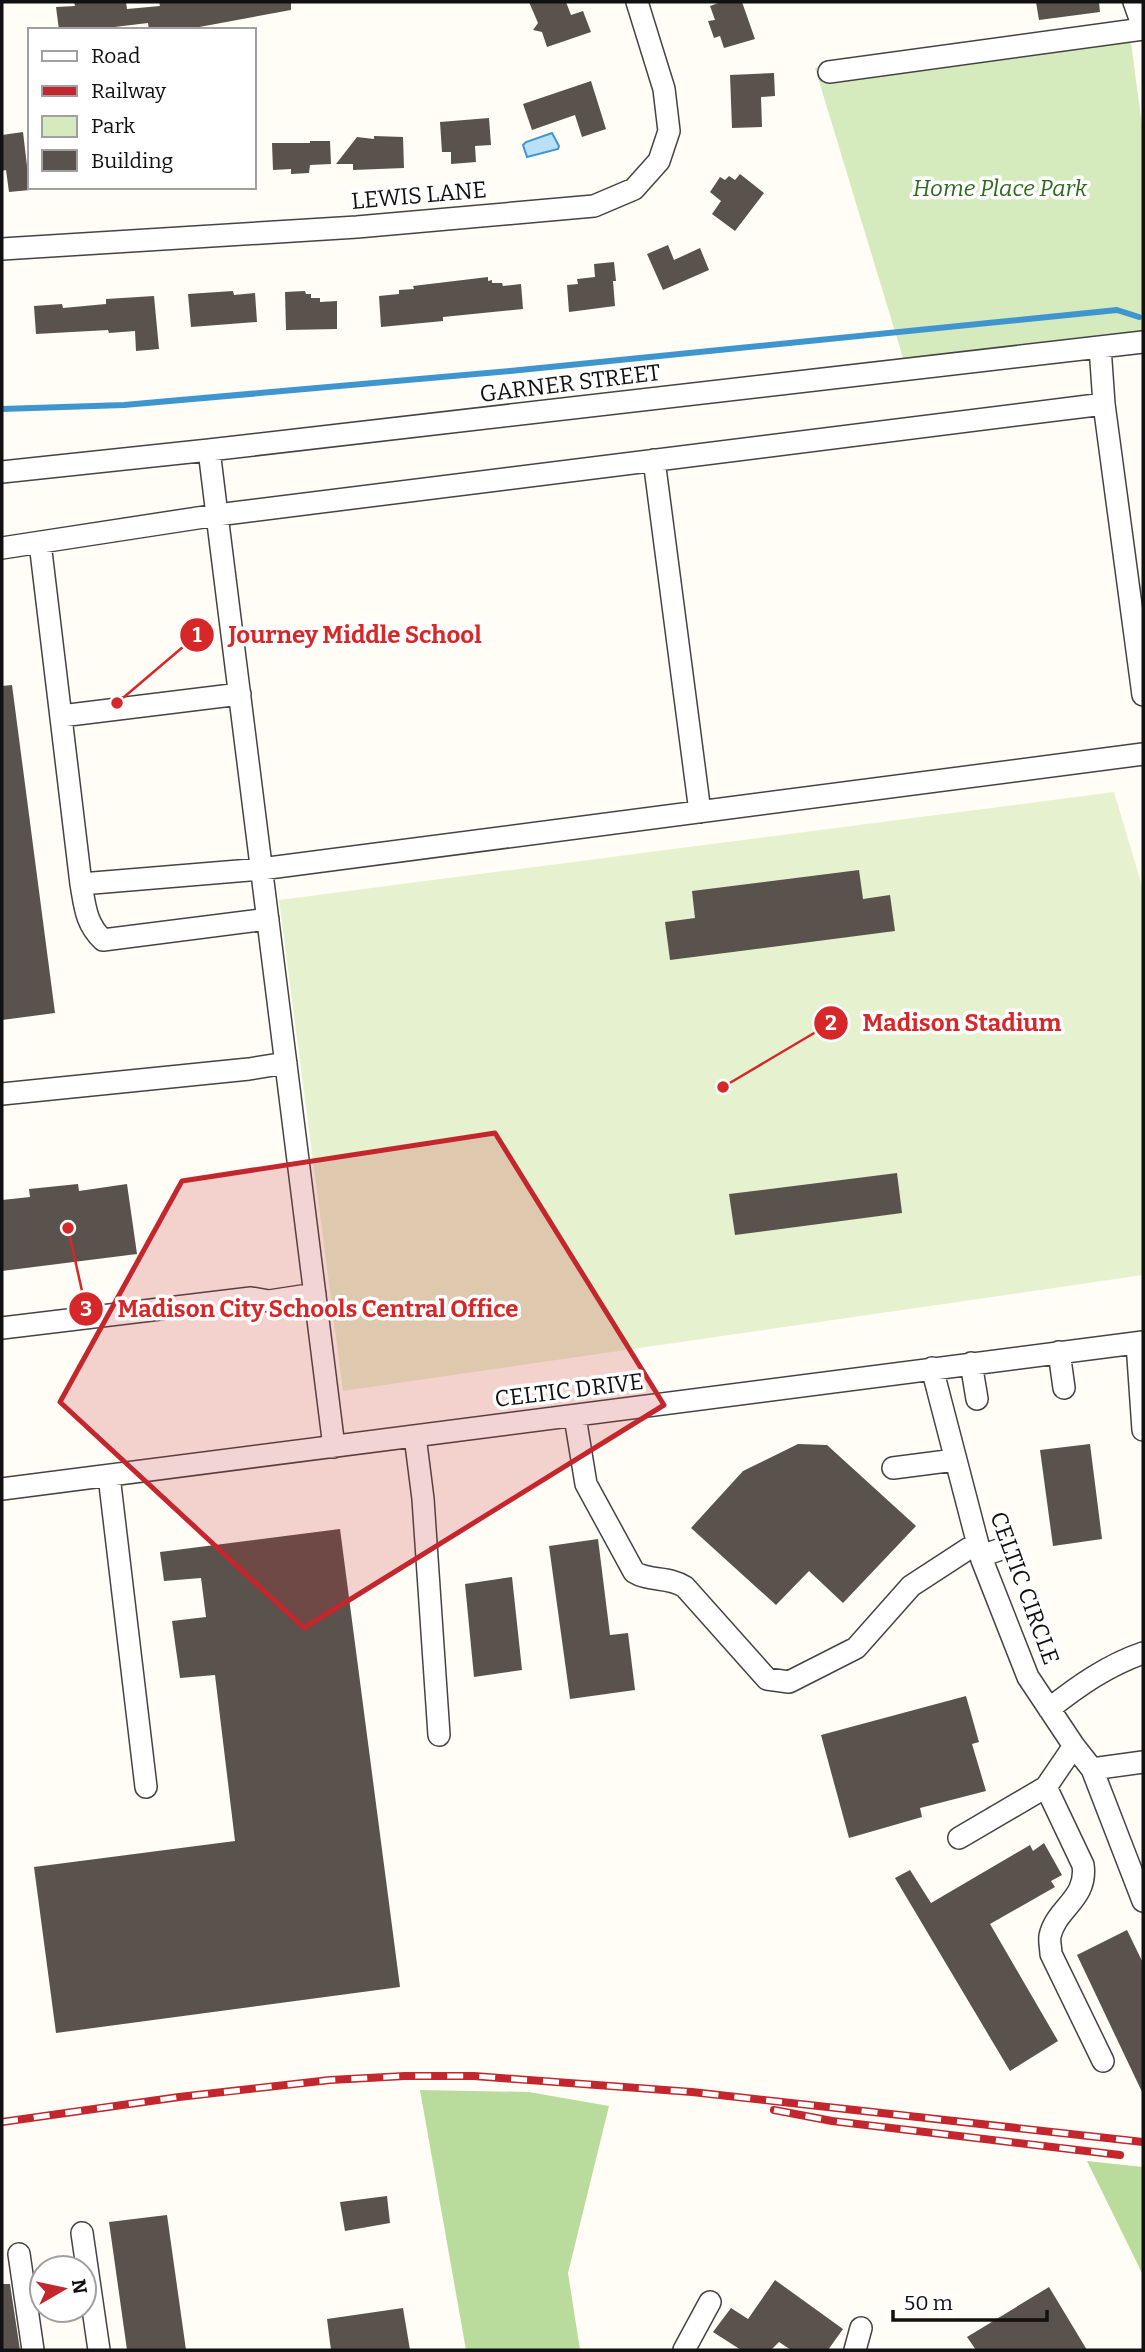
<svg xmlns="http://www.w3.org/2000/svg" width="1145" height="2352" viewBox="0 0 1145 2352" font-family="Bitter,serif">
<rect width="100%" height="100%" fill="#fffdf5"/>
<!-- green -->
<path fill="#d5ebbd" d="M1129 28 1143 133V342L907 371 815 68Z"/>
<!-- forest -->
<path fill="#b9dc9c" d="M420 2090 529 2092 609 2106 568 2273 580 2350H466Z
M1087 2161 1143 2167V2275Z"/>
<!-- pitch -->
<path fill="#e6f2cf" d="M1114 792 1143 889V1275L343 1391 279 900Z"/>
<!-- water -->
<path fill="#b9e0f7" stroke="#3f96cf" stroke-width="2" d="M552 133 559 146 558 149 527 157 523 145 526 142Z"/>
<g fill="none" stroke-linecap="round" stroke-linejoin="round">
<!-- stream -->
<path stroke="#3f96cf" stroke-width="6" d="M2 409 124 405 510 371 1117 310 1139 317"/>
</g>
<!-- building -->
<path fill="#5a524d" d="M74 2H126L127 9 160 6 159 2H291V10L183 30H149L148 23 89 30H59L56 7 75 6Z
M529 2H566L571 15 583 11 591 32 547 47 542 32 533 30 538 23Z
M721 2H742L755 39 724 48 720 36 714 38 708 21 715 20 710 6Z
M1036 2H1099L1100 12 1039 20Z
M774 73 775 96 761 97 762 127 732 128 730 75Z
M591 81 606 129 582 137 575 115 532 130 523 104Z
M489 118 491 145 475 146 476 162 451 164V152H442L440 122Z
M23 132 27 166H30V190L9 192 6 170 2 171V135Z
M374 136 403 137 404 168 353 170V164H336L357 137 374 139Z
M310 141H330L331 164 310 165 309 173 291 174V169L273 170 272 143H310Z
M740 174 764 193 735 231 712 214 721 201 710 192 720 177 725 180 729 176 735 180Z
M668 245 674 260 700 248 709 270 663 290 647 254Z
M614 262 616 281H613L615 306 569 312 567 285 578 284 577 279 595 277 594 264Z
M488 277V281L492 280V283H502L503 286 521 284 523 309 443 317V321L381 327 379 296 399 294V290L414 289 413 286Z
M233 291 234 295 255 293 257 322 191 327 188 294Z
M305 291 306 294H311V298H320V302L337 301V329L286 330 285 292Z
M154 296 159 349 136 351 135 331 109 333 108 330 36 334 34 306 62 304 63 308 106 304V299Z
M12 685 55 1013 2 1020V686Z
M859 870 863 899 890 895 895 931 670 960 665 922 695 918 692 891Z
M897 1173 902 1213 735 1235 729 1194Z
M78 1184 79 1191 127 1184 137 1254 2 1271V1200L30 1197 29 1189Z
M798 1444 827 1445 916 1526 843 1603 809 1571 776 1605 691 1528 743 1471Z
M1090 1444 1102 1539 1053 1546 1040 1450Z
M340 1529 400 1987 56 2033 34 1867 235 1841 215 1675 180 1678 172 1621 206 1617 201 1578 164 1581 160 1552Z
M598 1539 610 1635 628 1633 635 1690 570 1699 549 1546Z
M512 1577 522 1670 474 1677 465 1584Z
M966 1696 979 1742 972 1744 986 1791 920 1808 922 1817 849 1838 821 1735Z
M1044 1843 1062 1875 1051 1881 1055 1887 990 1924 1058 2041 1010 2071 895 1878 910 1870 931 1903 1030 1845 1033 1851Z
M1127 1930 1143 1963V2094L1077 1955Z
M387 2196 390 2223 345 2231 340 2202Z
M167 2215 186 2350H127L109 2222Z
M775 2280 843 2329 828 2350H791L779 2342 771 2350H741L713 2332 731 2308 748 2319Z
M2 2284H10L20 2350H2Z
M1049 2287 1087 2350H976L967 2337Z
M403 2308 410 2350H331L327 2319Z"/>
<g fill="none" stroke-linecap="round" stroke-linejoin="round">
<!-- minor casing -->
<g stroke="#444" stroke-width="24">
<path id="minor" d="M1134 2 1143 27
M829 72 1143 29
M2 249 357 227 594 206 634 189 659 161 669 131 664 89 637 2
M1100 347 1104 404
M654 460 700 812
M2 472 209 450 1143 342
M40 543 81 884C85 907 86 924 103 940L268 919
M2 548 217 515 209 450
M61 716 240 694
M81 884 261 869 1143 754
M2 1094 249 1069 286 1063
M2 1328 251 1298 269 1301 315 1294
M1137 1343 1143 1430
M1059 1352 1064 1388
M971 1363 977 1399
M932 1368 982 1560 1028 1677 1074 1746 1092 1769 1143 1901
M575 1417 586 1484 634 1572C650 1582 669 1576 685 1587L767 1679 789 1682 856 1648 911 1586 977 1543
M415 1436 423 1499 439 1735
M334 1447 217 515 1104 404 1143 695
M893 1468 955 1460
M109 1476 146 1787
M2 1489 1143 1342
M981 1556 1007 1547
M1049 1709C1078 1686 1108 1665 1143 1653
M1092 1769 1143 1762
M1046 1787 1083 1865C1088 1899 1056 1908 1050 1936 1049 1941 1051 1949 1051 1954L1103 2061
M959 1838 1046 1787 1074 1746
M82 2233 99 2350
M19 2254 33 2350
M684 2350 710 2302
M855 2350 861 2328"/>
</g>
<!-- minor -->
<use href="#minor" stroke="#fff" stroke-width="21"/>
<!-- rail casing -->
<g stroke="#c4262e" stroke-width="8">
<path id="rail" d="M774 2110 832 2121 1120 2155
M2 2122 179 2097 330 2080 405 2076H474L692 2092 1143 2142"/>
</g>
<!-- rail -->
<use href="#rail" stroke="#fff" stroke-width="5" stroke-dasharray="16" stroke-linecap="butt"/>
</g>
<!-- marked area -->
<path fill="#c4262e" fill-opacity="0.2" stroke="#c4262e" stroke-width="5" stroke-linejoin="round" d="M495 1133 664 1405 304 1628 60 1402 182 1181Z"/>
<g text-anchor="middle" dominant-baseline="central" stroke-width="7" stroke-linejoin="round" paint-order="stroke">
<!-- park labels -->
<g font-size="23" font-style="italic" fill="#2f6b1f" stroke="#fff">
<text x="1000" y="188">Home Place Park</text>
</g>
<!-- street labels -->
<g font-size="23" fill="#111" stroke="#fff">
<text transform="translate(419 195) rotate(-5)">LEWIS LANE</text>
<text transform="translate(570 383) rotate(-7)">GARNER STREET</text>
<text transform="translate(569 1390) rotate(-7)">CELTIC DRIVE</text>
<text transform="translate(1025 1588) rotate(70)">CELTIC CIRCLE</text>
</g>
</g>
<!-- callouts -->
<path fill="none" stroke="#d62828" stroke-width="2.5" d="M117 703L197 635M723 1087L831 1023M68 1228L86 1309"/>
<g fill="#d62828" stroke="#fff" stroke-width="2.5">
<circle cx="117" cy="703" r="7"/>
<circle cx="723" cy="1087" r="7"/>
<circle cx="68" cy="1228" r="7"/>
<circle cx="197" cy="635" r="18"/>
<circle cx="831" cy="1023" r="18"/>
<circle cx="86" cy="1309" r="18"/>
</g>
<g font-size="21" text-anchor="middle" font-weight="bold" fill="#fff">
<text x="197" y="642">1</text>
<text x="831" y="1030">2</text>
<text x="86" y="1316">3</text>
</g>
<g font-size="24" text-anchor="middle" font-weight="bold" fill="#d62828" stroke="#fff" stroke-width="7" stroke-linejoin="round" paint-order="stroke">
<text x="355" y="643">Journey Middle School</text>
<text x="962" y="1031">Madison Stadium</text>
<text x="318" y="1317">Madison City Schools Central Office</text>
</g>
<!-- border -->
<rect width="1145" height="2352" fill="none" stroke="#111111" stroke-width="7"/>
<!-- legend -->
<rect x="28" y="28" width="228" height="161" fill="#ffffff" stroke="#a0a0a0" stroke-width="2"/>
<rect x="42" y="51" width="35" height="10" fill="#ffffff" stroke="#a0a0a0" stroke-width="2"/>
<text x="91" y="63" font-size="21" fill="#111111">Road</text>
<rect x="42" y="86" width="35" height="10" fill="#c4262e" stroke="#a0a0a0" stroke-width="2"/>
<text x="91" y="98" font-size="21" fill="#111111">Railway</text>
<rect x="42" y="116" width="35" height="21" fill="#d5ebbd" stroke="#a0a0a0" stroke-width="2"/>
<text x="91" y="133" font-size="21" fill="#111111">Park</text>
<rect x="42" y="150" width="35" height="21" fill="#5a524d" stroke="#a0a0a0" stroke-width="2"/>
<text x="91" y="168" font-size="21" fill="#111111">Building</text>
<!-- north arrow -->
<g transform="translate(63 2289) rotate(81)"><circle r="33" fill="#ffffff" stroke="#a0a0a0" stroke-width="2"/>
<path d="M0-5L12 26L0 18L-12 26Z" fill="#c4262e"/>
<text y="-10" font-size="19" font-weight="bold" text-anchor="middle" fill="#111111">N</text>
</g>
<!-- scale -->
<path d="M893 2310v10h154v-10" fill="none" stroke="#111111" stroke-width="3.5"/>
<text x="904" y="2310" font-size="21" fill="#111111" stroke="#ffffff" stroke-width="5" paint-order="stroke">50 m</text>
</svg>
